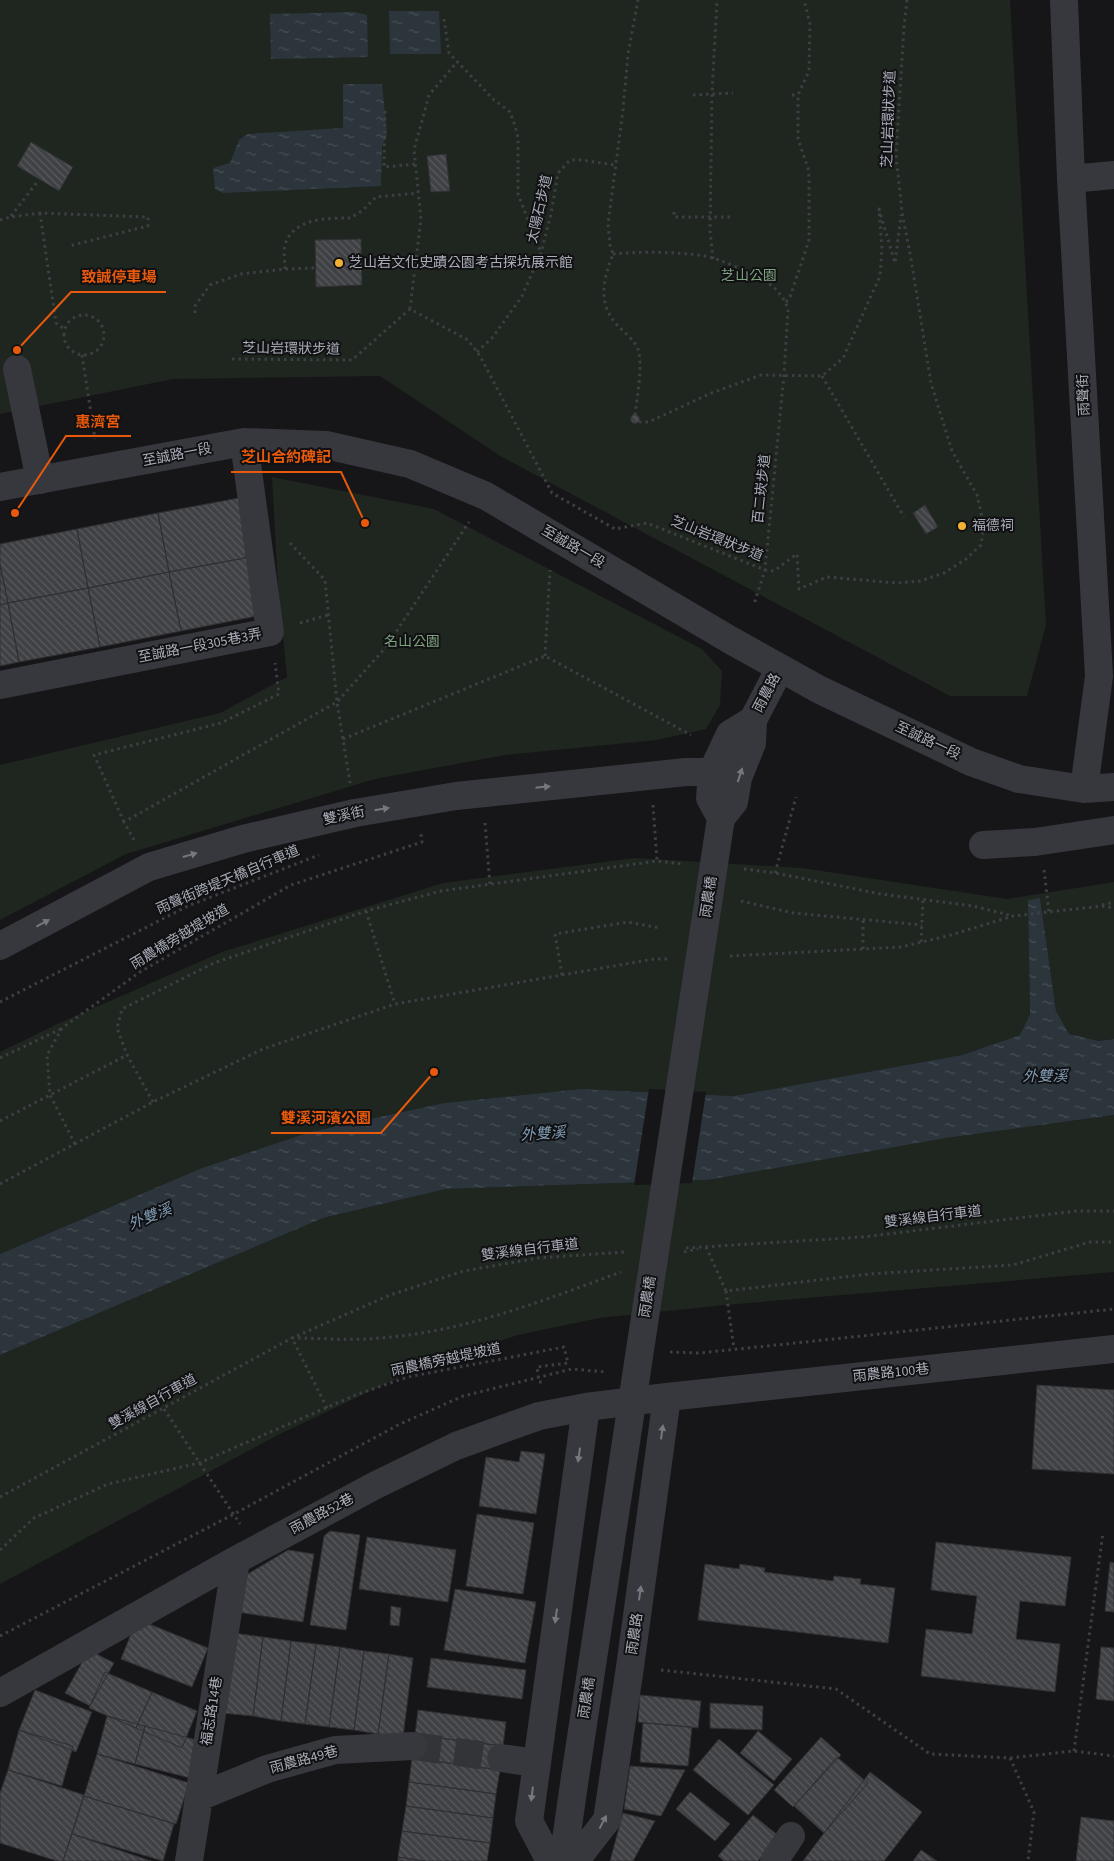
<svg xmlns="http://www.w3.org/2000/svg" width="1114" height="1861" viewBox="0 0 1114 1861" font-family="'Source Sans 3','Noto Sans TC',sans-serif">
<defs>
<pattern id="water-ripples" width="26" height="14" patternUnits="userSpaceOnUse" patternTransform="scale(1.25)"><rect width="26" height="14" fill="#2c353c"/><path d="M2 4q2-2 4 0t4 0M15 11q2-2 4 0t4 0" fill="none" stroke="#485056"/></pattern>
<pattern id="building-back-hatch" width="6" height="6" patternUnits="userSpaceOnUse" patternTransform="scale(1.25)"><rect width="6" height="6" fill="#404145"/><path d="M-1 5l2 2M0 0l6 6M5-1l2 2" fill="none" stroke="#595a5e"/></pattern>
</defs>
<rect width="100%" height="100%" fill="#161618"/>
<!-- green -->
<path fill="#1e261f" d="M0 0H1010L1046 625 1027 696H950L502 457 380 376 173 379 0 414Z
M272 477 434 509 702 649 722 671 720 705 706 729 657 740 505 755 375 779 126 854 0 920V765L220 713 287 677 278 585Z
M635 858 802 868 1007 899 1114 882V1039L1099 1041 1069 1034 1056 1011 1040 898 1028 901 1030 1014 1020 1035 962 1055 734 1096 580 1089 444 1103 310 1132 202 1168 0 1254V1052L55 1025 222 952 443 883Z
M1114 1115V1272L725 1305 599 1318 518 1335 423 1366 276 1436 0 1584V1355L323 1218 446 1189 708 1180 946 1138Z"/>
<!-- water -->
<path fill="url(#water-ripples)" d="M389 11H439L441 54H390Z
M355 12 367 15 368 57 271 59 270 14Z
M343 84H382L387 135 382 146 381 186 223 193 215 189 213 168 230 163 239 140 247 134 343 128Z
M1040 898 1056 1011 1069 1034 1099 1041 1114 1039V1115L946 1138 708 1180 446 1189 323 1218 0 1355V1254L202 1168 310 1132 444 1103 580 1089 734 1096 962 1055 1020 1035 1030 1014 1028 900Z"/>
<!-- pier -->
<path fill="#161618" d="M649 1089 706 1092 692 1183 634 1185Z"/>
<!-- building -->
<path fill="url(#building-back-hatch)" stroke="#303034" d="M31 142 73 167 59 191 17 166Z
M446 154 450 191 431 192 427 156Z
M361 239 362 285 316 287 315 240Z
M630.5 419a4.5 4.5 0 1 1 9 0a4.5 4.5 0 1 1-9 0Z
M239 498 250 557 169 572 158 513Z
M925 505 938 527 926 534 913 513Z
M158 513 169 572 88 588 77 529Z
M77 529 88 588 8 603 0 564V544Z
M250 557 262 615 181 631 169 572Z
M0 564 8 603 0 605Z
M169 572 181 631 100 647 88 588Z
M88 588 100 647 19 662 8 603Z
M8 603 19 662 0 666V605Z
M1037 1385 1114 1390V1474L1032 1469Z
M521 1451 545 1454 536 1514 479 1506 486 1457 519 1462Z
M477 1514 534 1523 523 1594 466 1586Z
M330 1531 360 1535 346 1630 310 1625 324 1536Z
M367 1537 456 1550 448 1602 359 1589Z
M936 1542 1071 1557 1065 1606 1020 1601 1017 1630 1016 1639 1060 1644 1055 1692 921 1676 926 1629 972 1634 977 1596 931 1590Z
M288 1550 314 1554 303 1622 237 1612 241 1578Z
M1110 1562 1114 1563V1612L1105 1611Z
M705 1564 739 1569 740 1564 765 1568 764 1572 833 1581 834 1576 861 1579 860 1584 895 1588 888 1643 698 1620Z
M455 1589 536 1602 525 1663 444 1650Z
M391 1606 401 1608 399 1626 390 1625Z
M137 1619 208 1648 192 1687 121 1659Z
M233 1633 263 1637 253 1716 222 1713Z
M263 1637 291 1641 281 1721 253 1716Z
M291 1641 316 1644 305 1724 281 1721Z
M316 1644 340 1647 329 1727 305 1724Z
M340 1647 364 1651 354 1730 329 1727Z
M1101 1647 1114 1648V1701L1096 1699Z
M89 1650 114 1663 90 1706 65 1693Z
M364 1651 389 1654 378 1734 354 1730Z
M389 1654 413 1658 403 1737 378 1734Z
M431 1658 526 1670 522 1699 427 1687Z
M105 1672 152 1692 136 1728 89 1708Z
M35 1690 92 1712 76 1752 19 1730Z
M152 1692 197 1711 182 1748 136 1728Z
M640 1695 701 1701 698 1728 638 1722Z
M710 1703 763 1706 762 1730 710 1728Z
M418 1710 506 1722 503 1746 415 1735Z
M107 1716 145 1726 135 1764 97 1754Z
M643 1723 692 1727 688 1766 640 1762Z
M145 1726 200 1741 190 1778 135 1764Z
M19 1730 73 1746 62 1786 8 1770Z
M758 1731 792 1759 774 1781 740 1753Z
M415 1735 503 1746 500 1770 412 1758Z
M821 1737 841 1755 793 1807 774 1790Z
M719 1739 774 1785 748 1815 693 1770Z
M97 1754 189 1783 176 1824 84 1796Z
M837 1757 868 1783 824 1833 794 1806Z
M412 1758 500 1770 496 1794 409 1782Z
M630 1766 685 1770 661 1816 624 1809Z
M8 1770 84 1795 63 1861H57L0 1843V1793Z
M870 1772 922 1812 884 1861H803Z
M409 1782 496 1794 493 1818 406 1806Z
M690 1792 730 1824 715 1841 676 1809Z
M84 1796 174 1824 163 1861 72 1834Z
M406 1806 493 1818 490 1843 402 1831Z
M623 1813 655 1821 633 1861H610Z
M753 1815 779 1836 758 1861H724L718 1856Z
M1081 1817 1114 1821V1861H1076Z
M402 1831 490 1843 487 1861H425L398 1857Z
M72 1834 151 1861H63Z
M921 1850 937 1861H913Z
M398 1857 425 1861H398Z"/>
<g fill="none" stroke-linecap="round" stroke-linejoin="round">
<!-- minor-tunnel -->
<path stroke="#333438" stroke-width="28" stroke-dasharray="28 14" stroke-linecap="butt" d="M413 1746 501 1758"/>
<!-- path -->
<path stroke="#3d3f44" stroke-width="3" stroke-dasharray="2.5 4" stroke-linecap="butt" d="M444 19 449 53 493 99 510 112 514 123 518 137V194L541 253
M693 95 733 93
M792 95H798
M385 111 384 167 416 164
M674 212V217H733
M40 213 56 323 64 329
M11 216 38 181
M0 220 11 217 40 213 148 217V226L69 246
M613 254C643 251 675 252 705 256 720 259 755 274 768 283 777 289 786 300 788 310L784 375 765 570 754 604
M713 259 710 231 712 93 717 0
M285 269C285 261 283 252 285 245 293 218 327 218 350 218L362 211 376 197 418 193
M786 302 790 297 809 240V177L808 168 798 139V95L809 71 810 24 804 0
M410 309 421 219 414 150 429 95 457 62
M195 313V306L210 285 241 274 285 269 314 268
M64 335a20 20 0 1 1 40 0a20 20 0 1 1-40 0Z
M477 352 493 337 522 296 541 253 551 214 558 173 570 160H581L615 165
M82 355 95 439
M232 359 352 360 410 309 468 340 480 356 552 493 615 529 647 523 765 570 774 571 797 554 799 589 827 577 897 583 920 581 944 573 966 559 981 545 984 526 977 495 952 451 931 383 911 259 902 212 896 155 904 27 907 0
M822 376 904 517
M635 415C637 397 643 366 638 349 634 340 625 333 618 326 597 304 603 280 613 254L610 245 608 224 623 110 628 54 638 0
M639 422H649L709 394 761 375 822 376 843 358 880 276 882 249 879 209 895 263 901 215
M290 543 325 580 337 702 350 783
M300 623 328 615
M545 656 550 570
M343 739 545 656 691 735
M653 805 657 861
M124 822 94 755 221 723 279 694 275 663
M485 823 490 885
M134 840 124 822 337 702 386 647 469 522
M744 869 775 873 881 894 973 906 1013 916
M1044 870 1049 912
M775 873 796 797
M741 901 793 913 922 925
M1102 905 1114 902
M366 911 395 1004
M921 942 923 900
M863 949V920
M730 956 901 947 951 935 1013 916 1102 906 1114 908
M562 975 555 934 628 922 660 928
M0 1002 188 906 319 855
M0 1058 61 1029
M153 1102 127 1055 117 1028 122 1009 214 963 366 911 441 891 657 861 683 864
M0 1121 127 1055
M75 1144 50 1095 47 1055 62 1028 140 972 291 885 422 842 421 834
M0 1184 153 1102 263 1049 395 1004 654 959H669
M706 1247 726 1291 869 1274 1013 1265 1090 1242H1114
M686 1248 863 1237 1076 1211H1114
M684 1252 698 1249
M726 1291 734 1349
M670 1352 699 1353 777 1345 1114 1309
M327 1408 292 1338C321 1338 351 1341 380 1338 464 1332 542 1301 621 1272
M164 1409 240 1524
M0 1497 292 1338 390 1295 464 1271 538 1258 625 1252
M0 1550 34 1518 108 1484 199 1463 358 1394 408 1377 564 1347 568 1363 537 1367 539 1382H544
M0 1636 234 1514 398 1425 463 1396 572 1369 605 1372
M661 1670 836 1689 930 1754 1010 1758 1074 1751 1114 1756
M1074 1751 1103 1532
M1010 1758 1034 1812 1028 1861"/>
<!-- minor -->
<path stroke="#37383d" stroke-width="28" d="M1064 0 1071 179 1099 676 1084 789
M1071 179 1114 175
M17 369 40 480
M0 487 244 442 326 445 410 464 486 496 732 641 820 690 971 762 1019 779 1084 789 1114 787
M0 685 270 632 244 442
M753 720 752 743 738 778 734 802 721 818 710 798 712 772 730 734 753 720 780 668
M983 845 1035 842 1114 830
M0 946 149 867 243 839 355 813 456 796 686 772H712
M0 1693 236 1560 374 1486 456 1446 539 1416 586 1407 667 1397 1114 1349
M501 1758 536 1763
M199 1797 267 1769 335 1750 413 1746
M189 1861 236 1560
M550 1861 529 1821 586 1407
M563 1861 575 1777
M575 1861 607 1820 630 1667 667 1397
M774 1861 791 1836"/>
<!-- minor-bridge -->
<path stroke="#37383d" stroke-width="28" d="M575 1777 721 818"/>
</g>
<!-- one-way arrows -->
<defs><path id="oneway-solid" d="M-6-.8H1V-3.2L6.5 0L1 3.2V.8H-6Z" transform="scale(1.25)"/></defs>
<g fill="#757881">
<use href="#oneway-solid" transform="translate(740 775) rotate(-72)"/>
<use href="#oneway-solid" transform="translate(543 787) rotate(-6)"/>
<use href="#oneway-solid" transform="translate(382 809) rotate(-9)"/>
<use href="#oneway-solid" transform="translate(190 855) rotate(-16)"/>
<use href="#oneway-solid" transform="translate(43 923) rotate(-28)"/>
<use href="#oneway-solid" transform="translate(662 1432) rotate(-82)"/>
<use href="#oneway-solid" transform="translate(579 1455) rotate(98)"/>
<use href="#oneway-solid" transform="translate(640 1593) rotate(-82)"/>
<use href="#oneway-solid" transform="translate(556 1616) rotate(98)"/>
<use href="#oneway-solid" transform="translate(532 1794) rotate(97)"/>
<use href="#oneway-solid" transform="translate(603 1822) rotate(-62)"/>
</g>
<!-- markers -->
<g fill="#f2b134" stroke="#111113" stroke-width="2">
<circle cx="339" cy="263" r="5"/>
<circle cx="962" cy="526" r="5"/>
</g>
<g text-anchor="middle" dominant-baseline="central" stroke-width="4" stroke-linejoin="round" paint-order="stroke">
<!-- street labels -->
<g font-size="14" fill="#a8adb8" stroke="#111113">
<text transform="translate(889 119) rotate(-88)">芝山岩環狀步道</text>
<text transform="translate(540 209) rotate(-77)">太陽石步道</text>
<text transform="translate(291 349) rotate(1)">芝山岩環狀步道</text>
<text transform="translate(1084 395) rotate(-93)">雨聲街</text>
<text transform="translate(177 455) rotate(-11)">至誠路一段</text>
<text transform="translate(762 489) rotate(-84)">百二崁步道</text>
<text transform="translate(717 539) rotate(22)">芝山岩環狀步道</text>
<text transform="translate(573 547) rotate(30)">至誠路一段</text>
<text transform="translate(200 646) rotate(-11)">至誠路一段305巷3弄</text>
<text transform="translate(767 693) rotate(-62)">雨農路</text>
<text transform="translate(928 741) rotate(25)">至誠路一段</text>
<text transform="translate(344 816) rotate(-12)">雙溪街</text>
<text transform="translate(228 880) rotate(-23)">雨聲街跨堤天橋自行車道</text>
<text transform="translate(709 897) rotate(-81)">雨農橋</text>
<text transform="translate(180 937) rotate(-31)">雨農橋旁越堤坡道</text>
<text transform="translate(933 1217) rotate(-7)">雙溪線自行車道</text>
<text transform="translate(530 1250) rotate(-7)">雙溪線自行車道</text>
<text transform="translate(648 1297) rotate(-81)">雨農橋</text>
<text transform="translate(446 1360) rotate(-12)">雨農橋旁越堤坡道</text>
<text transform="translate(891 1373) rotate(-6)">雨農路100巷</text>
<text transform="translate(153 1402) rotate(-29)">雙溪線自行車道</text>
<text transform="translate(322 1514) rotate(-28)">雨農路52巷</text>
<text transform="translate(635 1634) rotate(-82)">雨農路</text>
<text transform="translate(587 1698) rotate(-81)">雨農橋</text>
<text transform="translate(212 1711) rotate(-81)">福志路14巷</text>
<text transform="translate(304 1760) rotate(-15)">雨農路49巷</text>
</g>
<!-- poi labels -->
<g font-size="14" fill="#a8adb8" stroke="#111113" text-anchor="start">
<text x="349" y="263">芝山岩文化史蹟公園考古探坑展示館</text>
<text x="972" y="526">福德祠</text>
</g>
<!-- park labels -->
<g font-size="14" fill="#7fa381" stroke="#111113">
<text x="749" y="276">芝山公園</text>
<text x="412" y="642">名山公園</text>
</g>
<!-- water labels -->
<g font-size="15" font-style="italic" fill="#7f9bb3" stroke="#111113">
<text x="1045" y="1076">外雙溪</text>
<text transform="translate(543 1134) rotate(-4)">外雙溪</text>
<text transform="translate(150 1217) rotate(-22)">外雙溪</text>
</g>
</g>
<!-- callouts -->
<path fill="none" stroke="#e8590c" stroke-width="2" d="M17 350L71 292H166M15 513L66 436H131M365 523L341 472H231M434 1072L381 1133H271"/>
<g fill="#e8590c" stroke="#111113" stroke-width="2">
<circle cx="17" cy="350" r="5"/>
<circle cx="15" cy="513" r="5"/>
<circle cx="365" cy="523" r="5"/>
<circle cx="434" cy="1072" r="5"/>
</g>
<g font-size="15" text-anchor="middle" font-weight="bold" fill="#e8590c" stroke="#111113" stroke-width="4" stroke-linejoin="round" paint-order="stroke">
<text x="119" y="282">致誠停車場</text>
<text x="98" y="427">惠濟宮</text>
<text x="286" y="462">芝山合約碑記</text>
<text x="326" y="1123">雙溪河濱公園</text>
</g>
</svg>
